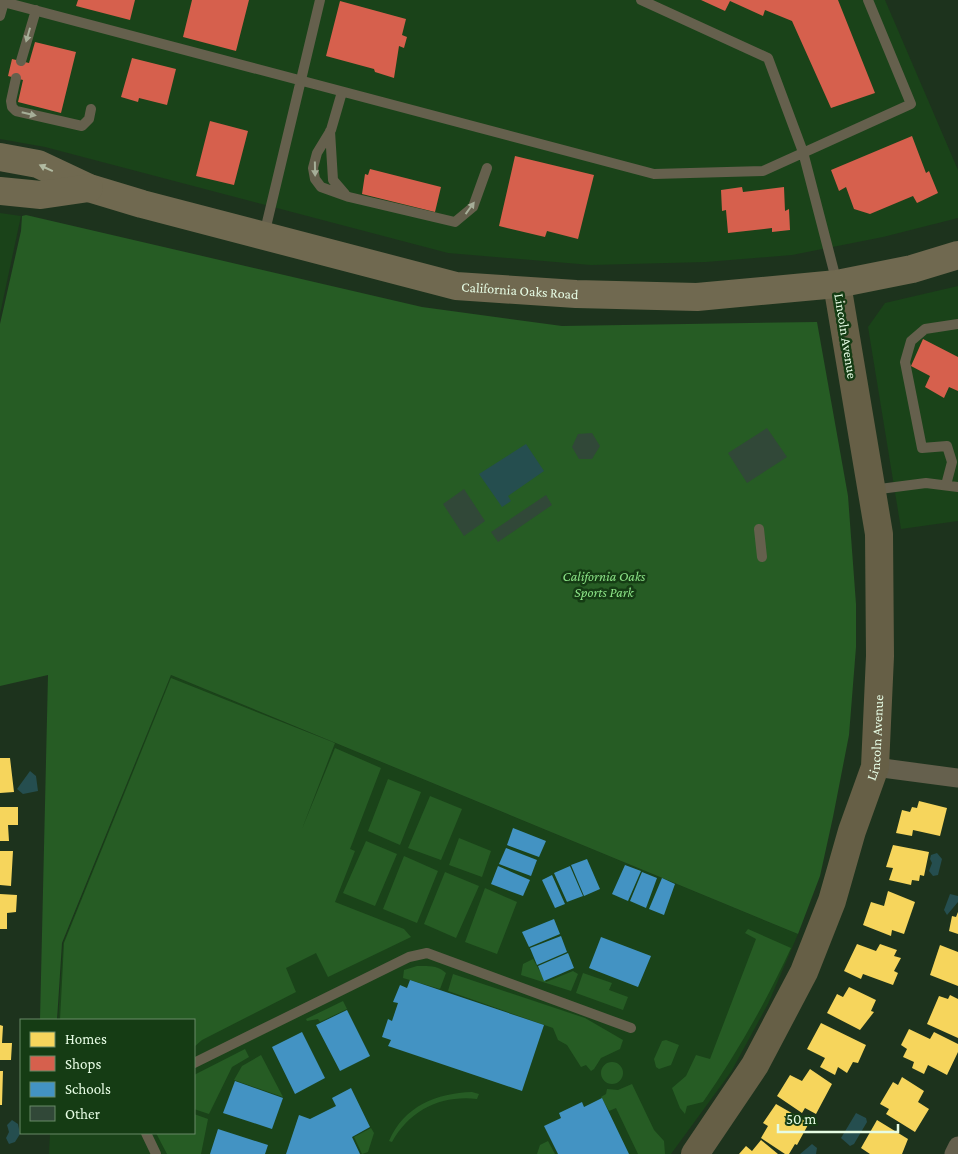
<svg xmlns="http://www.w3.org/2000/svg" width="958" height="1154" viewBox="0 0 958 1154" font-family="'Crimson Pro',serif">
<rect width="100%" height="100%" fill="#1d331d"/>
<!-- built -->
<path fill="#1a4319" d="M0 0H885L958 170V218L883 237 792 255 706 262 591 265 448 253 45 147 0 139Z
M0 213 21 216 0 314Z
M958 286V521L901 529 868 327 885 303Z
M171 675 798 934 768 1004 731 1072 671 1154H49L50 1133H194V1020H58L63 943Z"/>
<!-- green -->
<path fill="#265c24" d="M26 215 422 307 562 326 817 322 848 496 856 604V647L849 735 833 817 820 876 798 934 171 675 62 943 57 1020H40L48 675 0 686V324L21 231 22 216Z
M171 678 335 743 302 829 335 748 381 768 350 849 355 851 335 902 404 929 411 937 328 977 316 953 286 968 296 992 202 1040 194 1047V1020H60L64 943Z
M388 779 421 792 400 845 368 831Z
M430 796 462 809 441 860 408 848Z
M459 838 491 851 482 877 449 865Z
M366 841 397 854 375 906 343 893Z
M404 856 438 871 417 923 383 909Z
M445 872 479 886 456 938 424 924Z
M485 888 517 902 497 954 465 942Z
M748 929 791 948C766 1002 737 1053 703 1102L687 1106 685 1114 680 1108 672 1088 686 1076 696 1055 710 1059 756 939 745 933Z
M533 959 546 982 573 971 578 974 571 991 521 975 523 964Z
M417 966C427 966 438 965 446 973L440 989 403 978 404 970Z
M583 973 612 983 609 990 628 997 623 1010 576 993Z
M453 974 585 1018 623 1040 620 1049 601 1058 594 1069 591 1071 586 1065 581 1067 567 1045 558 1040 553 1028 448 991Z
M343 1001 347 1009 320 1022 318 1019 307 1021 306 1019Z
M666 1040 679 1045 671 1065 659 1069 656 1067 654 1059 662 1041Z
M245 1049 249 1057 232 1067 209 1114 194 1109V1075Z
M261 1055 283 1097 234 1080 242 1066Z
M601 1073a11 11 0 1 1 22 0a11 11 0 1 1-22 0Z
M632 1084 654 1130 664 1141 665 1154H638L616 1108 609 1111 601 1097 606 1094 607 1089 618 1090Z
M472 1092 479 1094 477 1099C441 1095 410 1110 392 1142L389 1141C404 1106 437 1093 472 1092Z
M194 1114 208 1119 201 1154H167L156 1133H194Z
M371 1128 374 1133 368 1152 362 1154 354 1137Z
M548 1141 555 1154H537L540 1145Z"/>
<!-- water -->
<path fill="#254e4f" d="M526 444 544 471 508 496 511 501 502 507 479 474Z
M30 771 36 776 38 791 23 794 17 789Z
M937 853 942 859 938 875 933 876 929 871 932 863 930 859 931 855Z
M950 894 958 896V902L947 915 944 910Z
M856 1113 866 1118 867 1122 854 1144 850 1146 841 1138Z
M12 1120 18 1124 20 1134 15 1142 9 1144 6 1138 9 1132 7 1125Z
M812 1144 817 1148 816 1154H800Z"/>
<!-- homes -->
<path fill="#f6d55c" d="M0 758H10L14 792 0 793Z
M919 801 947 808 940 836 913 830 912 836 896 833 902 810 910 812 912 807 917 808Z
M0 807H18V825H8L9 841H0Z
M893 845 929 852 924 876 920 875 919 881 912 880 911 885 889 880 893 868 886 867Z
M0 851H13L11 886 0 885Z
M888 891 915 902 904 934 892 930 891 936 863 925 871 902 884 906Z
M0 894 17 895 16 912 7 913V929H0Z
M958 912V934L949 931 952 916 956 917Z
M857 944 876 951 880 944 897 950 894 956 901 958 894 971 898 973 893 985 863 974 861 979 844 971Z
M940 945 958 952V986L930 975Z
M849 987 876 1000 871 1011 874 1012 860 1030 827 1013 837 994 843 997Z
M950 995 958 999V1038L927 1024 939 996 948 999Z
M821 1023 866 1045 858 1063 853 1062 847 1073 838 1067 835 1075 820 1067 825 1058 807 1049Z
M0 1025 3 1026 2 1043H12L11 1060H0Z
M909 1029 930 1039 934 1032 958 1044V1052L947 1075 928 1065 924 1074 912 1068 914 1062 903 1057 907 1049 901 1045Z
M810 1069 832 1084 816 1114 805 1108 802 1113 777 1096 790 1075 802 1081Z
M0 1071H3L2 1105H0Z
M902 1077 924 1091 918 1102 929 1109 915 1132 886 1114 889 1109 880 1104 893 1082 898 1085Z
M776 1104 809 1123 797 1145 795 1144 789 1154H785L761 1138 768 1126 763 1123Z
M877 1120 908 1139 902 1154H870L861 1148Z
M761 1140 778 1154H739L746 1146 752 1151Z"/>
<!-- shops -->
<path fill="#d6604d" d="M78 0H135L130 20 76 6Z
M192 0H249L236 51 183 37Z
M701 0H838L875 93 831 108 792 21 765 10 763 16 730 1 725 11Z
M340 1 406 19 402 35 407 37 404 48 399 46 394 78 375 72 374 69 326 56Z
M35 42 76 52 61 113 18 102 23 80 8 76 12 59 29 63Z
M132 58 176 69 167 105 139 98 138 102 121 97Z
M210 121 248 131 234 185 196 176Z
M912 136 926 173 929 171 938 193 917 203 913 196 870 214 854 209 846 187 839 191 831 170Z
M515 156 594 175 578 239 547 231 545 237 499 226Z
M370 169 441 187 435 212 362 194 365 174 368 175Z
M742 187 743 192 784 187 785 211 789 209 790 230 772 232V228L728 233 726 210 722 211 721 190Z
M923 339 958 357V391L949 387 944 398 925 387 930 376 911 366Z"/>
<!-- schools -->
<path fill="#4393c3" d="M513 828 546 841 539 857 507 845Z
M506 848 537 860 531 876 499 864Z
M587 859 600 889 584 896 571 865Z
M625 865 641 871 628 901 612 894Z
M498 866 530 880 523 896 491 884Z
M570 866 583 896 567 902 554 873Z
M642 872 657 878 646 908 630 901Z
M552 875 565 904 555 908 542 880Z
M662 878 675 884 664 915 649 909Z
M554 919 560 934 529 947 522 932Z
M561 936 567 952 537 965 530 948Z
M601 937 651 956 638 987 589 968Z
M568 953 574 968 544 981 538 966Z
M410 980 544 1025 522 1091 388 1046 391 1040 382 1037 388 1019 392 1021 398 1003 393 1002 400 985 407 988Z
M347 1010 370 1056 340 1071 316 1025Z
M302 1032 325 1078 295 1094 272 1047Z
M235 1081 283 1098 272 1129 223 1113Z
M351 1088 370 1127 352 1137 360 1154H286L299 1115 310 1119 336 1106 332 1098Z
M602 1098 629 1154H558L544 1126 561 1118 559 1113 582 1102 584 1107Z
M218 1129 268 1145 265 1154H210Z"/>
<!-- building -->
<path fill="#314838" d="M767 428 787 457 747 483 728 453Z
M592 433 600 446 592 459H579L572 447 578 434Z
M464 489 485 521 464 536 443 504Z
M546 495 552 505 498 542 491 532Z"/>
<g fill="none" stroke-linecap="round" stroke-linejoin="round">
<!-- lane -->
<path stroke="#65604d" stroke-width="10" d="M641 0 768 58 803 152 837 283
M0 1 654 174 763 171 911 104 868 0
M0 16 4 2
M21 61 36 10
M16 78 11 101 12 107 16 111 82 126 89 119 91 109
M342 92 331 130 317 153 313 168 315 179 321 187 349 197 455 222 473 207 487 168
M330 131 333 180 345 194
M264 235 320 0
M946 485 952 462 947 446 922 448 905 362 911 341 925 329 958 324
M872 490 926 483 958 487
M759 529 762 557
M194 1063 409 957 427 953 631 1028
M146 1133 156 1154"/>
<!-- street -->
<path stroke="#65604d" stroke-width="19" d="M875 767 958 778
M954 1154 958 1146"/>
<!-- secondary -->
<path stroke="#665f46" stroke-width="28" id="s1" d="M695 1154 755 1065 804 972 832 901 852 831 875 767 880 656 879 534 837 284"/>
<!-- primary -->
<g stroke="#706950" stroke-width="28">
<path id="s2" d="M0 157 38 164 89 188 142 204 456 286 576 294 697 297 837 284 912 269 958 255"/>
<path d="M0 191 41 195 89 188"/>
</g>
</g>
<!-- one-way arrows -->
<defs><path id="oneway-solid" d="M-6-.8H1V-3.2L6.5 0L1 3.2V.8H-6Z" transform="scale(1.25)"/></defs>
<g fill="#a6ae98">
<use href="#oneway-solid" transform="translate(28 35) rotate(106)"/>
<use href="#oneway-solid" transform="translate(29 114) rotate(13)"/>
<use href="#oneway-solid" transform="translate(315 169) rotate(89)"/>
<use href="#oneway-solid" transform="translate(470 208) rotate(-54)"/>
</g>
<use fill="#b1baa1" href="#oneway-solid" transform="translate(46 168) rotate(-155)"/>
<g text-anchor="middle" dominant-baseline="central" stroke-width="5" stroke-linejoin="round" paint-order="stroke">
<!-- street labels -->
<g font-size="14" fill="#e6fce4" stroke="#153c14">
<text stroke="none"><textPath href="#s2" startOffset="539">California Oaks Road</textPath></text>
<text transform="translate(846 336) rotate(81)">Lincoln Avenue</text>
<text stroke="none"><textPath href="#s1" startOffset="459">Lincoln Avenue</textPath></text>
</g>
<!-- park labels -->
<g font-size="14" font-style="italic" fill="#8be286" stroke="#153c14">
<text x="604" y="576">California Oaks<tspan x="604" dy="16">Sports Park</tspan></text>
</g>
</g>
<!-- legend -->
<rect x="20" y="1019" width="175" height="115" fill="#153c14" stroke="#698967"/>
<rect x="30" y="1032" width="25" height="15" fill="#f6d55c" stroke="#698967"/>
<text x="65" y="1044" font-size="15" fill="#e6fce4">Homes</text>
<rect x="30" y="1056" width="25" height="15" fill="#d6604d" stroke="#698967"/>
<text x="65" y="1069" font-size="15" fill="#e6fce4">Shops</text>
<rect x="30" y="1082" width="25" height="15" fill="#4393c3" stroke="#698967"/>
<text x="65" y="1094" font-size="15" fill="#e6fce4">Schools</text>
<rect x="30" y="1106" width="25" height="15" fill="#314838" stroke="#698967"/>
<text x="65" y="1119" font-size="15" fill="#e6fce4">Other</text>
<!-- scale -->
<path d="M778 1124v8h120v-8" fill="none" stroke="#e6fce4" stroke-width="2.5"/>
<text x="786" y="1124" font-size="15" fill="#e6fce4" stroke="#153c14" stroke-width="4" paint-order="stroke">50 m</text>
</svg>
